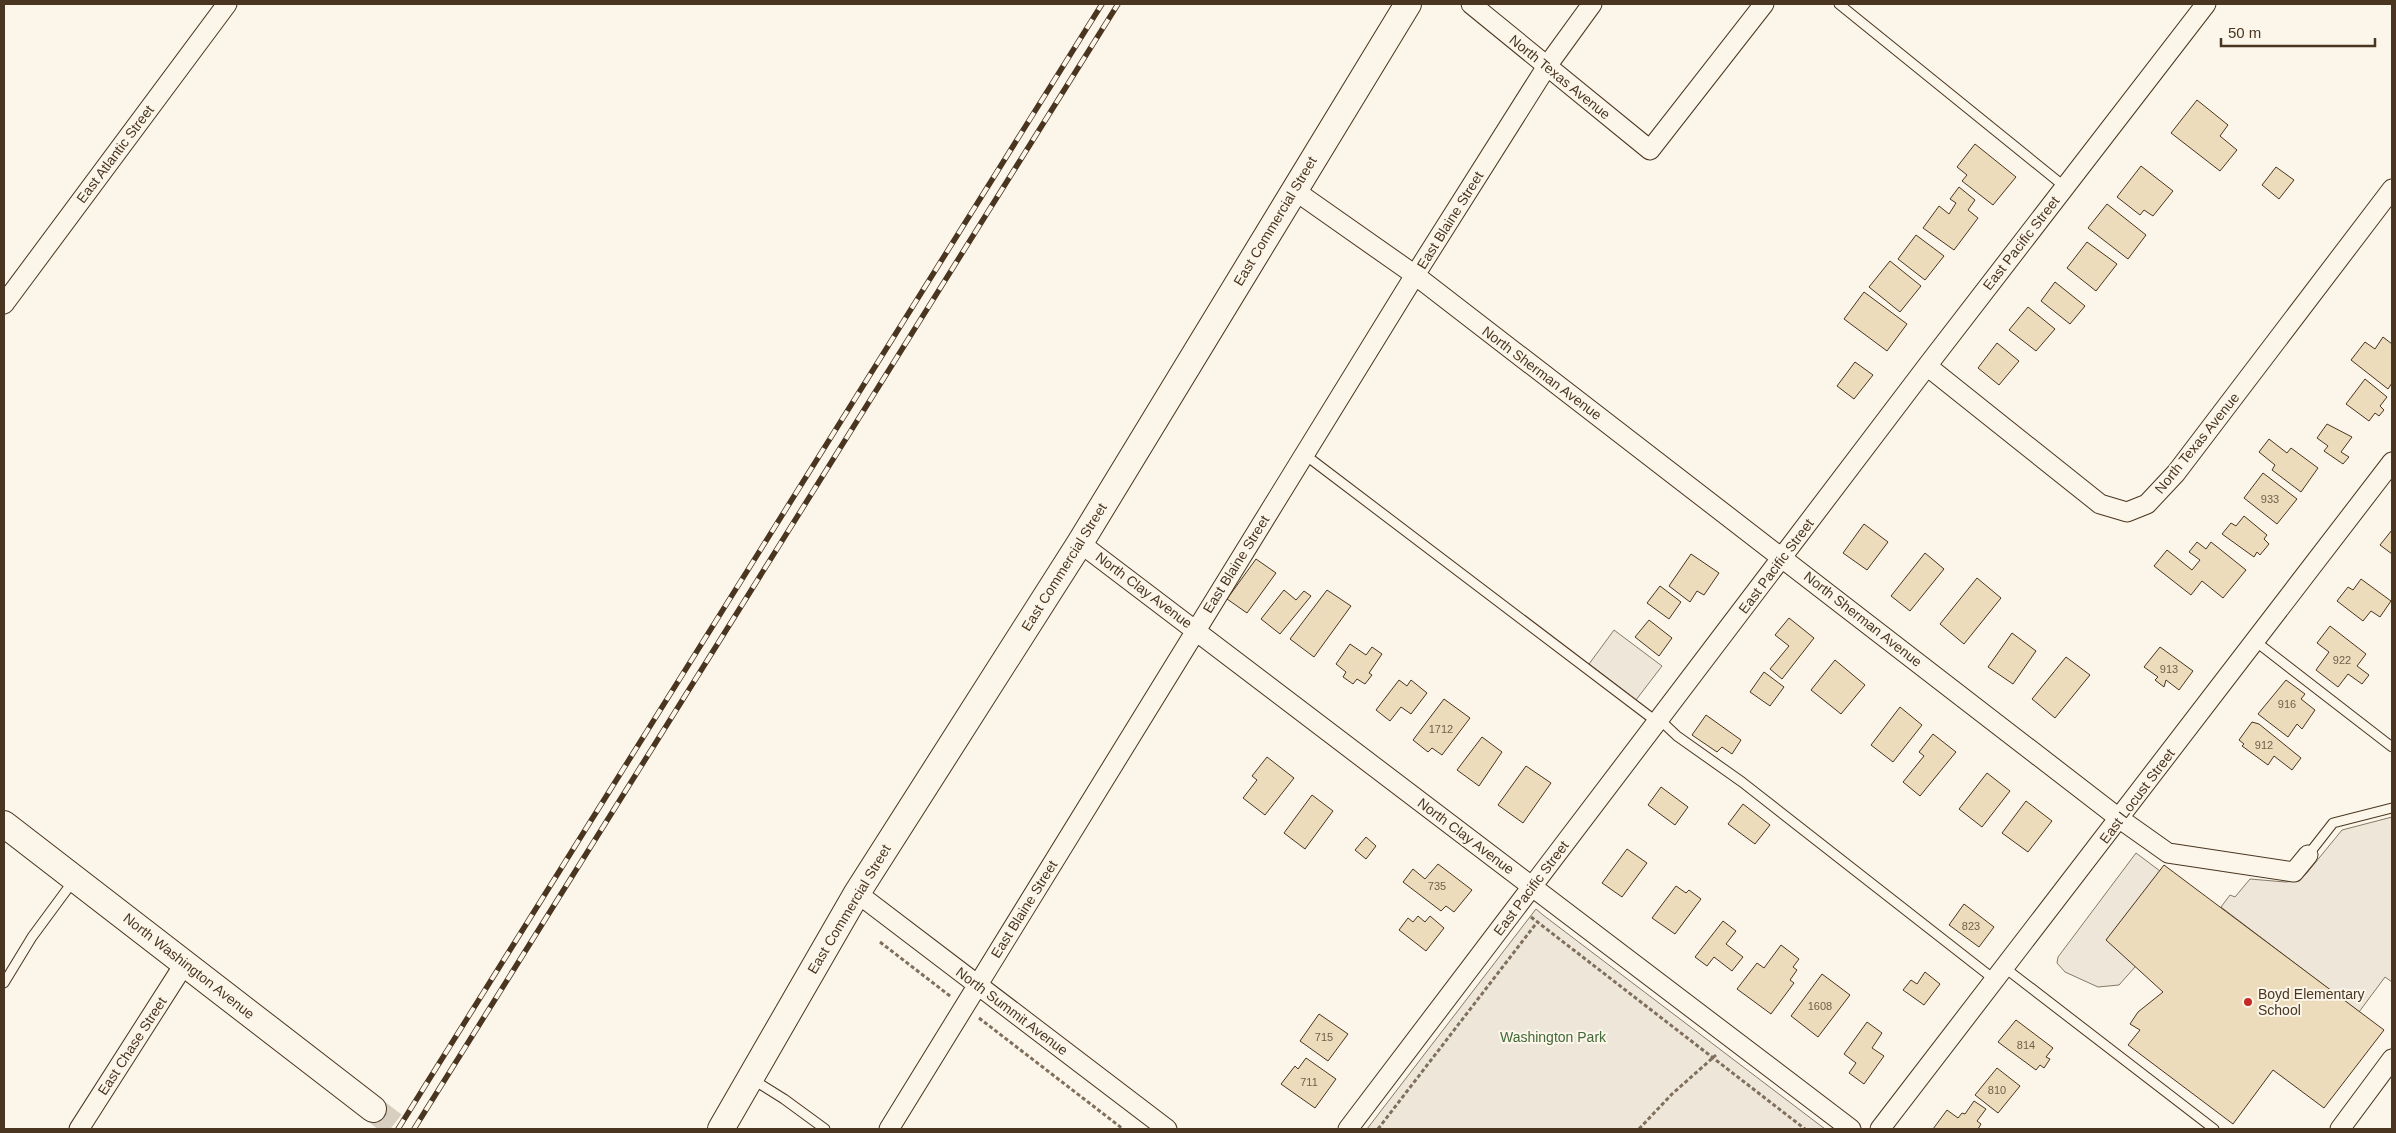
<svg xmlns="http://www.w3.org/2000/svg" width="2396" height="1133" viewBox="0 0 2396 1133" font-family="Arial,sans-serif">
<rect width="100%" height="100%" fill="#fbf6e9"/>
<!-- green -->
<path fill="#ede6d9" stroke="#887966" d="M1614 630 1662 666 1636 700 1589 664Z
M2392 817V982L2385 977 2359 1012 2221 907 2230 895 2235 897 2250 879 2285 882 2296 881 2306 874 2342 830Z
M2136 853 2160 871 2135 967 2119 985 2098 987 2065 972 2057 963 2058 957Z
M1536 909 1543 915 1825 1129H1367Z"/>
<!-- building -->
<path fill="#ecdcbc" stroke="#4a3520" d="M2197 100 2228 125 2220 136 2237 150 2220 171 2171 133Z
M1975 144 2016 177 1993 205 1962 181 1967 175 1957 167Z
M2141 166 2173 191 2153 216 2144 210 2140 215 2117 197Z
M2276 167 2294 180 2279 199 2262 185Z
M1959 187 1975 200 1968 210 1978 218 1954 250 1923 228 1939 206 1949 214 1956 203 1950 199Z
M2107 204 2146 235 2128 259 2088 228Z
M1916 235 1944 256 1925 280 1898 259Z
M2087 242 2117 264 2096 291 2067 268Z
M1890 261 1921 286 1900 312 1869 287Z
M2055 282 2085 306 2070 324 2041 301Z
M1864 292 1907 324 1887 351 1844 319Z
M2028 307 2055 329 2036 351 2009 330Z
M2383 337 2392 344V383L2388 389 2351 360 2365 342 2375 349Z
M1997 343 2019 361 1999 385 1978 368Z
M1855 362 1873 375 1854 399 1837 386Z
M2365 379 2387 397 2380 406 2384 410 2379 416 2375 413 2369 421 2346 404Z
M2327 424 2352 437 2341 452 2349 457 2343 464 2324 451 2328 446 2317 438Z
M2269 439 2287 453 2291 448 2318 468 2301 492 2272 470 2275 465 2259 452Z
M2263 473 2297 499 2277 524 2244 498Z
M2244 516 2267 535 2264 539 2269 544 2260 555 2257 552 2254 557 2222 534 2231 523 2236 526Z
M1864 524 1888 542 1867 570 1843 553Z
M2392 530V554L2380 545Z
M2197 542 2206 549 2211 542 2246 570 2223 598 2202 581 2191 595 2154 566 2167 550 2192 570 2200 560 2189 552Z
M1925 553 1944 569 1910 611 1891 596Z
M1691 554 1719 573 1704 595 1697 591 1690 602 1669 586Z
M1256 559 1276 573 1247 613 1227 599Z
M1977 578 2001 598 1964 644 1940 624Z
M2361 579 2391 601 2380 617 2371 611 2363 621 2337 601 2348 587 2353 590Z
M1660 586 1681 602 1669 619 1647 603Z
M1284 590 1296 600 1304 591 1311 596 1280 634 1261 619Z
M1327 590 1351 606 1314 657 1290 639Z
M1789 618 1814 638 1782 679 1770 669 1789 646 1775 635Z
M1649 620 1672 638 1659 656 1635 637Z
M2330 626 2366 654 2357 666 2369 675 2362 684 2348 674 2338 687 2316 670 2329 652 2317 643Z
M2012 633 2036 651 2013 684 1988 667Z
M1350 644 1366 655 1372 647 1382 654 1369 673 1372 675 1365 684 1357 679 1353 684 1343 677 1346 672 1336 664Z
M2160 647 2193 671 2179 690 2166 680 2164 687 2155 680 2158 677 2144 667Z
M2066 657 2090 675 2055 718 2032 699Z
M1835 660 1865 685 1841 714 1811 690Z
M1764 672 1784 687 1770 706 1750 692Z
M1399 680 1407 686 1411 680 1427 693 1411 714 1401 707 1390 721 1376 710Z
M2286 680 2305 694 2301 699 2315 710 2302 729 2297 724 2288 737 2258 714Z
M1444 699 1470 718 1442 755 1432 748 1428 752 1413 740Z
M1900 707 1922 725 1893 762 1871 745Z
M1706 715 1741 740 1732 754 1722 747 1717 752 1692 735Z
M2252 722 2259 724 2301 758 2292 770 2274 756 2268 765 2242 746 2244 744 2239 740Z
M1933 734 1956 752 1920 796 1903 782 1924 756 1919 752Z
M1482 737 1502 752 1479 786 1457 770Z
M1267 757 1294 778 1265 815 1243 798 1257 780 1252 776Z
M1526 766 1551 783 1523 823 1498 805Z
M1987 773 2010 791 1982 827 1959 809Z
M1661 787 1688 807 1675 825 1648 805Z
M1312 795 1333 811 1305 849 1284 833Z
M2026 801 2052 821 2028 852 2002 833Z
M1743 804 1770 825 1755 844 1728 824Z
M1366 837 1376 846 1366 859 1355 850Z
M1627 849 1647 863 1622 897 1602 883Z
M1438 864 1472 890 1454 912 1446 906 1441 911 1403 882 1413 869 1425 879Z
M2164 865 2384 1030 2324 1108 2273 1070 2233 1124 2128 1045 2140 1030 2130 1024 2138 1012 2163 992 2106 940Z
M1676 886 1686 893 1689 890 1701 899 1675 934 1652 918Z
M1964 904 1994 927 1979 947 1949 925Z
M1418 916 1425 922 1430 916 1444 928 1426 951 1399 930 1408 918 1413 922Z
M1723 921 1736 931 1726 944 1743 957 1732 971 1714 957 1707 966 1695 957Z
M1781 945 1799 959 1793 967 1797 970 1790 980 1794 983 1771 1014 1737 989 1757 963 1764 968Z
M1925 972 1940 984 1924 1005 1903 990 1911 980 1917 984Z
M1822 974 1850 995 1818 1037 1791 1016Z
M1319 1014 1348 1034 1328 1061 1300 1041Z
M2016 1020 2053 1048 2046 1057 2050 1059 2044 1068 2040 1065 2036 1070 1998 1042Z
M1867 1022 1882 1033 1872 1048 1884 1056 1864 1084 1849 1073 1856 1063 1844 1054Z
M1306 1058 1336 1079 1315 1108 1281 1084 1295 1066 1298 1069Z
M1997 1068 2020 1086 1998 1113 1975 1095Z
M1974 1101 1986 1109 1977 1121 1981 1124 1978 1129H1933L1947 1110 1958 1118 1962 1113 1965 1114Z"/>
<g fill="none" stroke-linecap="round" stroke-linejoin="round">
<!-- secondary-tunnel -->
<path stroke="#d8cfc1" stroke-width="26" stroke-dasharray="26 13" stroke-linecap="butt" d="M373 1109 399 1129"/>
<!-- lane casing -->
<g stroke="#4a3520" stroke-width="11">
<path id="lane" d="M1839 4 2065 187
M1304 454 1657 722
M2255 641 2392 747
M1659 719 1677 736 1742 782 1995 980
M2308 855 2333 823 2392 808
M2005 968 2214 1129
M4 983 32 937 74 880
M752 1079 784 1099 825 1129"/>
</g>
<!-- street casing -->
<g stroke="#4a3520" stroke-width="21">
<path id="street" d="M1471 4 1650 150 1764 4
M1294 190 1415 275 2120 819 2168 853 2294 872 2308 855
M4 304 227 4
M1927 366 2100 504 2127 512 2147 504 2176 473 2392 189
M1080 543 1851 1129
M857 893 1167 1129
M79 1129 185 963
M889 1129 1415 275 1547 66 1592 4
M1348 1129 1927 366 2206 4
M1880 1129 2392 462
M2340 1129 2392 1059"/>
</g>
<!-- secondary casing -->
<g stroke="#4a3520" stroke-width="28">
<path id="secondary" d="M4 824 373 1109
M721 1129 857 893 1080 543 1408 4"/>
</g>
<!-- path -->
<path stroke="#7f6f5c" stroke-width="3" stroke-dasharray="4 2.5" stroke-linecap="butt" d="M1531 917 1805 1129
M880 942 950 996
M979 1018 1123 1129
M1378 1129 1538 921
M1639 1129 1672 1094 1716 1055"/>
<!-- lane -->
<use href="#lane" stroke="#fbf6e9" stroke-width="9"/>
<!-- street -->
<use href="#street" stroke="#fbf6e9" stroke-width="19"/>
<!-- secondary -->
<use href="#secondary" stroke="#fbf6e9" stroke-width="26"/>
<!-- rail casing -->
<g stroke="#4a3520" stroke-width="5.5">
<path id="rail" d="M398 1129 1102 4
M414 1129 1118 4"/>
</g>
<!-- rail -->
<use href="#rail" stroke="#fbf6e9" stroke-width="4" stroke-dasharray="11" stroke-linecap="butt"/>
</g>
<!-- markers -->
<circle fill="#c62828" stroke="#fbf6e9" stroke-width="2" cx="2248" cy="1002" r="5"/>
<g text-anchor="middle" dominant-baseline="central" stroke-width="4" stroke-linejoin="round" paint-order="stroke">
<!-- number labels -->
<g font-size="11" fill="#725f47">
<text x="2270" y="499">933</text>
<text x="2342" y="660">922</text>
<text x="2169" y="669">913</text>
<text x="2287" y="704">916</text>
<text x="1441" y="729">1712</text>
<text x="2264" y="745">912</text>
<text x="1437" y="886">735</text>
<text x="1971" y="926">823</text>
<text x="1820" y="1006">1608</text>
<text x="1324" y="1037">715</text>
<text x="2026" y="1045">814</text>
<text x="1309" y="1082">711</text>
<text x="1997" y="1090">810</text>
</g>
<!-- street labels -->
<g font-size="14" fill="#4a3520" stroke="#fbf6e9">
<text transform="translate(1560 77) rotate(39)">North Texas Avenue</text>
<text transform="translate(115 154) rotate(-53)">East Atlantic Street</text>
<text transform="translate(1450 220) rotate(-58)">East Blaine Street</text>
<text transform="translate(1275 221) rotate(-59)">East Commercial Street</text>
<text transform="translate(2021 243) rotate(-52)">East Pacific Street</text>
<text transform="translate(1542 373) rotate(37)">North Sherman Avenue</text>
<text transform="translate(2197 443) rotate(-51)">North Texas Avenue</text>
<text transform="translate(1236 564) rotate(-58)">East Blaine Street</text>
<text transform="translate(1776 566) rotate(-53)">East Pacific Street</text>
<text transform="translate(1064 567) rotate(-58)">East Commercial Street</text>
<text transform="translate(1144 590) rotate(37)">North Clay Avenue</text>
<text transform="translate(1863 619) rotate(38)">North Sherman Avenue</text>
<text transform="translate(2137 796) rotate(-53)">East Locust Street</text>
<text transform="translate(1466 836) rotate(37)">North Clay Avenue</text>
<text transform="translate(1531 888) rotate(-53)">East Pacific Street</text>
<text transform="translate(849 909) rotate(-59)">East Commercial Street</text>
<text transform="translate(1024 909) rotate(-58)">East Blaine Street</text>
<text transform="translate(189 966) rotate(38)">North Washington Avenue</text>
<text transform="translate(1012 1011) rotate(37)">North Summit Avenue</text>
<text transform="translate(132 1046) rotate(-57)">East Chase Street</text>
</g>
<!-- poi labels -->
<g font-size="14" fill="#4a3520" stroke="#fbf6e9" text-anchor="start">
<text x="2258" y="994">Boyd Elementary<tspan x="2258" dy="16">School</tspan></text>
</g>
<!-- park labels -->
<g font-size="14" fill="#436837" stroke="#fbf6e9">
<text x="1553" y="1037">Washington Park</text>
</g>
</g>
<!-- border -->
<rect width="2396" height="1133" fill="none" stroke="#4a3520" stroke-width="10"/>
<!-- scale -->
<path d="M2221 38v8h154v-8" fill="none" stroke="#4a3520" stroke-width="2.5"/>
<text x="2228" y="38" font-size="15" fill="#4a3520" stroke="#fbf6e9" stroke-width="4" paint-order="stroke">50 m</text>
</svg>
